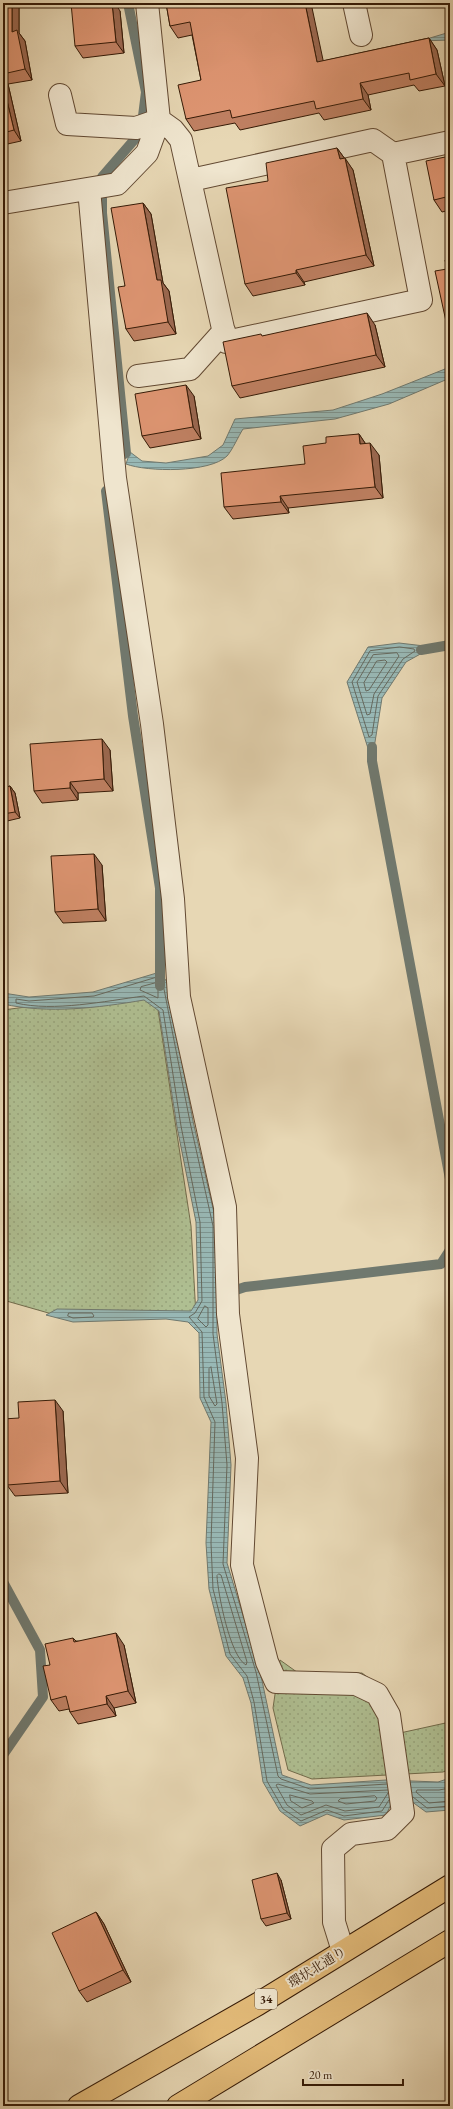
<svg xmlns="http://www.w3.org/2000/svg" width="453" height="2109" viewBox="0 0 453 2109" font-family="'EB Garamond','Noto Serif JP',serif">
<defs>
<pattern id="grass-dots" width="8" height="8" patternUnits="userSpaceOnUse"><rect width="8" height="8" fill="#afbf92"/><path d="M2 2h.1M6 6h.1" fill="none" stroke="#97a47c" stroke-width="1.8" stroke-linecap="round"/></pattern>
<pattern id="water-rules" width="6" height="5" patternUnits="userSpaceOnUse"><rect width="6" height="5" fill="#98b8b5"/><path d="M0 2.5h6" fill="none" stroke="#7d9591"/></pattern>
</defs>
<rect width="100%" height="100%" fill="#e7d7b4"/>
<filter id="stains"><feTurbulence type="fractalNoise" baseFrequency=".005" numOctaves="4"/><feColorMatrix values="0 0 0 0 .2 0 0 0 0 .09 0 0 0 0 .02 0 0 0 .5 -.17"/></filter>
<radialGradient id="worn" r=".72"><stop offset=".6" stop-color="#630" stop-opacity="0"/><stop offset="1" stop-color="#630" stop-opacity=".3"/></radialGradient>
<!-- grass -->
<path fill="url(#grass-dots)" stroke="#726c4c" d="M155 990 191 1226 196 1316H59L3 1300V1010Z
M280 1660 301 1675 362 1673 390 1694 400 1733 450 1722V1769L443 1772 312 1779 288 1770 273 1708Z"/>
<!-- water -->
<path fill="url(#water-rules)" stroke="#70796f" d="M450 32V40L420 41Z
M450 367V378L389 404 335 419 243 429C238 437 233 449 227 456 210 473 147 472 126 464L130 452 142 461 166 463 208 456 223 445 235 419 333 410 382 394Z
M399 643 433 647 406 662 382 698 372 761 347 682 368 647Z
M160 972 167 982 193 1121 217 1226V1334L226 1403 231 1465 227 1563 260 1671 282 1775 311 1785 386 1780 438 1782 450 1778V1810L426 1812 411 1801 393 1800 386 1815 344 1820 327 1814 300 1826 280 1811 263 1782 251 1703 243 1678 226 1656 209 1589 206 1543 211 1422 200 1398 199 1333 188 1322 166 1319 73 1322 46 1315 57 1309 191 1311 198 1300 196 1222 177 1127 159 1011 144 1000C97 1008 49 1014 3 1004V993L29 997 93 992Z"/>
<g fill="none" stroke-linecap="round" stroke-linejoin="round">
<!-- shore -->
<path stroke="#66695e" stroke-width="1" d="M400 647 414 649 415 651 403 659 378 696 372 735 369 737 352 682 370 651Z
M397 653 399 656 374 694 370 714 367 715 357 682 373 655Z
M377 661 385 660 387 662 369 690 366 691 364 683Z
M156 983 158 986V998L140 990 141 987Z
M205 1306 208 1308V1325L206 1327 198 1319Z
M69 1313H92L94 1316 93 1317 73 1318 68 1316Z
M211 1367 217 1404 215 1406 209 1396V1369Z
M219 1574 221 1575 247 1662 246 1665C230 1656 218 1594 217 1576Z
M387 1784 310 1789 281 1779 278 1776 256 1672 223 1564 227 1465 222 1403 213 1334V1226L190 1122 163 984 157 977 94 996 29 1001 16 999V1003C54 1012 105 1001 144 996L163 1010 181 1126 200 1222 202 1301 195 1313 189 1317 202 1332 204 1397 215 1422 211 1543 213 1589 230 1654 247 1676 254 1702 267 1781 283 1809 301 1821 327 1810 344 1816 382 1811 389 1800
M450 1788 439 1790H417L416 1792 429 1803 450 1801
M388 1790 310 1794 278 1784 276 1785 287 1805 301 1815 326 1805 345 1811 379 1807 388 1793
M290 1795 312 1801 314 1803 302 1808 291 1801Z
M375 1796 377 1798 375 1801 346 1804 338 1801 340 1799Z
M413 1797 427 1808 450 1806"/>
<!-- stream -->
<path stroke="#70796f" stroke-width="10" d="M112 461 126 453 102 213V177L141 132 146 92 128 3
M106 491 133 716 160 888V986
M421 650 450 645
M372 747V761L450 1179
M227 1293 245 1287 441 1264 450 1250
M3 1582 40 1650 43 1697 3 1755"/>
<!-- minor casing -->
<g stroke="#624932" stroke-width="24">
<path id="minor" d="M354 3 361 35
M60 95 67 124 136 128 159 120 173 130 181 140 226 342 421 300 393 154
M191 180 373 140 393 154 450 142
M89 189 115 478 152 724 173 899 179 997 225 1207 228 1314 247 1458 242 1565 267 1662 276 1682 356 1684 377 1694 389 1715 403 1813 387 1829 351 1834 333 1849 334 1922 343 1951
M3 203 117 184 147 153 159 120 147 3
M138 376 190 369 224 331"/>
</g>
<!-- highway casing -->
<g stroke="#351a06" stroke-width="24">
<path id="highway" d="M79 2106 258 2004 450 1886
M178 2106 450 1941"/>
</g>
<!-- minor -->
<use href="#minor" stroke="#efe5ce" stroke-width="22"/>
<!-- highway -->
<use href="#highway" stroke="#e4bc7a" stroke-width="22"/>
</g>
<!-- wall -->
<path fill="#bf8062" stroke="#351a06" d="M3 3H19V33L25 41 32 80 8 84 21 141 3 145Z
M166 3 323 61 429 38 437 50 445 86 419 91 414 85 368 95 371 110 324 120 319 113 240 130 235 123 194 131 186 119 201 80 192 35 178 38 170 26Z
M120 11 124 53 83 58 75 46Z
M337 148 353 170 374 266 304 282 305 285 253 296 245 284 268 181Z
M450 156V210L442 212 434 200Z
M143 203 151 214 163 283 169 291 176 334 134 341 126 329 125 286Z
M450 259V330L447 326V269Z
M375 325 385 367 240 398 232 386 263 336Z
M194 396 201 439 150 448 142 436Z
M359 434 365 443 379 455 383 498 288 508 289 513 233 519 224 507 305 464 326 443Z
M110 750 113 791 78 793V800L42 803 34 791Z
M10 786 15 793 20 818 3 822V788Z
M102 865 106 921 63 923 55 912Z
M63 1411 68 1493 15 1496 7 1485 19 1418Z
M73 1638 76 1641 124 1645 136 1703 114 1708 116 1716 78 1724 70 1712 69 1709 59 1711 51 1700 50 1665Z
M281 1880 291 1919 266 1926 261 1919Z
M96 1912 104 1924 131 1982 87 2002 79 1991Z"/>
<!-- shaded-wall -->
<path fill="#9b6850" stroke="#351a06" d="M12 3H19V33L25 41 32 80 25 69 12 32Z
M112 3H115L120 11 124 53 116 42Z
M305 3H311L326 74 317 62Z
M429 38 437 50 445 86 436 74Z
M3 77 8 84 21 141 14 130 3 84Z
M360 83 368 95 371 110 363 99Z
M337 148 345 159H340Z
M345 158 353 170 374 266 366 255Z
M143 203 151 214 163 283 169 291 176 334 168 322 157 280Z
M296 270 304 282 305 285 296 273Z
M367 313 375 325 385 367 376 355Z
M186 385 194 396 201 439 193 427Z
M359 434 367 446 360 444Z
M370 443 379 455 383 498 375 487Z
M280 496 288 508 289 513 281 502Z
M102 739 110 750 113 791 104 779Z
M70 782 78 793V800L70 788Z
M10 786 15 793 20 818 15 812Z
M94 854 102 865 106 921 98 909Z
M55 1400 63 1411 68 1493 60 1481Z
M116 1633 124 1645 136 1703 128 1691Z
M106 1696 114 1708 116 1716 107 1704Z
M277 1873 281 1880 291 1919 287 1913Z
M96 1912 104 1924 131 1982 123 1970Z"/>
<!-- building -->
<path fill="#de9572" stroke="#351a06" d="M3 3H12V32L17 30 25 69 3 74Z
M71 3H112L116 42 75 46Z
M166 3H305L317 62 429 38 436 74 410 80 409 73 360 83 363 99 316 109 314 101 232 118 230 110 186 119 178 85 201 80 190 22 170 26Z
M3 84 14 130 3 133Z
M337 148 340 159 345 158 366 255 296 270V273L245 284 226 188 268 181 266 163Z
M450 156V196L434 200 426 161Z
M143 203 157 280H161L168 322 126 329 118 287 125 286 111 208Z
M450 259V325L447 326 435 271 447 269 445 260Z
M367 313 376 355 232 386 223 342 261 334 262 336Z
M186 385 193 427 142 436 135 394Z
M359 434 360 444 370 443 375 487 280 496 281 502 224 507 221 473 305 464 303 446 326 443V437Z
M102 739 104 779 70 782V788L34 791 30 744Z
M10 786 15 812 3 814V788Z
M94 854 98 909 55 912 51 856Z
M55 1400 60 1481 7 1485 3 1419 19 1418 18 1402Z
M116 1633 128 1691 106 1696 107 1704 70 1712 66 1696 51 1700 43 1666 50 1665 45 1644 73 1638 74 1642Z
M277 1873 287 1913 261 1919 252 1880Z
M96 1912 123 1970 79 1991 52 1933Z"/>
<g text-anchor="middle" dominant-baseline="central" stroke-width="4" stroke-linejoin="round" paint-order="stroke">
<!-- shield labels -->
<rect fill="#efe5ce" stroke="#6d5742" stroke-width="1" x="255" y="1989" width="22" height="20" rx="3"/>
<g font-size="12" font-weight="bold" fill="#351a06">
<text x="266" y="1999">34</text>
</g>
<!-- street labels -->
<g font-size="13" fill="#351a06" stroke="#efe5ce">
<text transform="translate(317 1967) rotate(-32)">環状北通り</text>
</g>
</g>
<!-- margin -->
<rect width="453" height="2109" fill="none" stroke="#e7d7b4" stroke-width="16"/>
<rect x="4" y="4" width="445" height="2101" fill="none" stroke="#351a06" stroke-width="2"/>
<rect x="8" y="8" width="437" height="2093" fill="none" stroke="#351a06"/>
<!-- scale -->
<path d="M303 2079v6h100v-6" fill="none" stroke="#351a06" stroke-width="2"/>
<text x="309" y="2079" font-size="12" fill="#351a06" stroke="#efe5ce" stroke-width="3" paint-order="stroke">20 m</text>
<rect width="100%" height="100%" filter="url(#stains)"/>
<rect width="100%" height="100%" fill="url(#worn)"/>
</svg>
